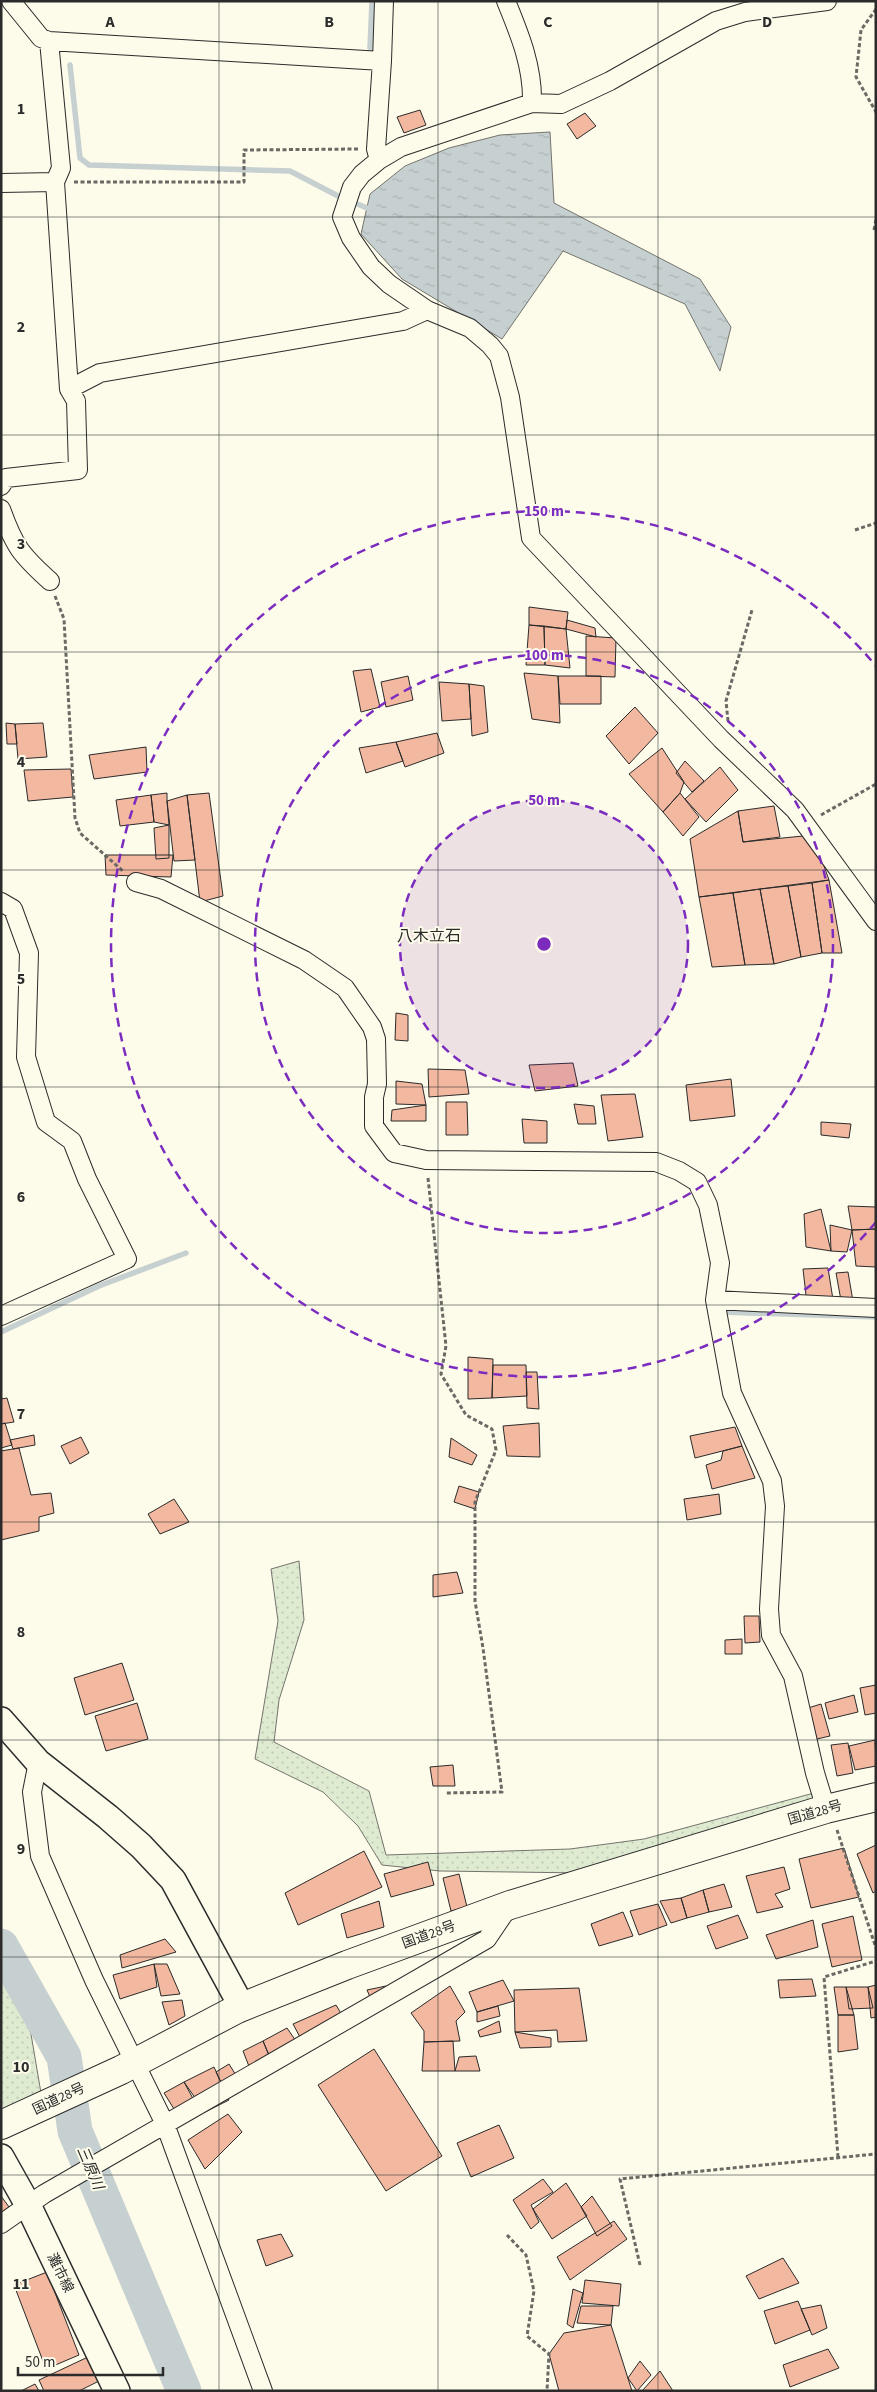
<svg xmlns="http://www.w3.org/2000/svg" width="877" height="2392" viewBox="0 0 877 2392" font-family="'Source Sans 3','Noto Sans JP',sans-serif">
<defs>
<pattern id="grass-dots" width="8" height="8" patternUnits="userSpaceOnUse" patternTransform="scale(1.25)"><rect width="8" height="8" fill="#deebd1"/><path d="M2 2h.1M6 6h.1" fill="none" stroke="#bfcab4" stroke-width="1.8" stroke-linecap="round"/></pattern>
<pattern id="water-ripples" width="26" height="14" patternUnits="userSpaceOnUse" patternTransform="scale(1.25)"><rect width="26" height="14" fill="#c7d0d0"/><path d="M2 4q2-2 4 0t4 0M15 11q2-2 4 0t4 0" fill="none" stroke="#abb3b3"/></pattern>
</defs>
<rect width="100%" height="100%" fill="#fdfbea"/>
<!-- grass -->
<path fill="url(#grass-dots)" stroke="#74746e" d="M299 1561 304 1620 279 1700 274 1742 369 1791 386 1855 570 1849 644 1839 814 1793 816 1806 583 1873 440 1871 382 1865 358 1826 323 1792 255 1759 278 1621 271 1569Z
M1 1952 31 2034 42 2099 1 2118Z"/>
<!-- water -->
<path fill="url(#water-ripples)" stroke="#74746e" d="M550 132 554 203 700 279 731 327 720 371 685 304 563 251 502 339 402 279 361 234 370 194 405 166 449 148 500 135Z"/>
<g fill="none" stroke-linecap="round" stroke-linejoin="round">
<!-- stream -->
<path stroke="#c7d0d0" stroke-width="5.5" d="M370 48 372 1
M70 65 80 158 89 165 290 171 338 196 367 208
M719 1312 876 1317
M1 1332 99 1286 186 1253"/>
<!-- river -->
<path stroke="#c7d0d0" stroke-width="35" d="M1 1946 64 2057 75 2131 184 2391"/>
</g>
<!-- building -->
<path fill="#f2b8a0" stroke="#2b2b2b" d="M420 110 426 125 404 133 397 117Z
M585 113 596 126 577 139 567 124Z
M529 607 568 612 566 629 529 625Z
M567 620 595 628 596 637 566 629Z
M529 625 544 626 545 665H526Z
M544 626 566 629 570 668 545 665Z
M586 636 616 638 615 677 586 676Z
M371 669 380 707 361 712 353 671Z
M524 673 558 676 560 723 532 719Z
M408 676 413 700 386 707 381 682Z
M558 676H601V704H560Z
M439 682 469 684 471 719 442 721Z
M469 684 484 686 488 732 472 736Z
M635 707 658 733 629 764 606 736Z
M6 723 15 724 17 744H7Z
M43 723 47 757 18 759 15 724Z
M437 733 444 753 405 767 396 742Z
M396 742 403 761 366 773 359 748Z
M146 747 147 772 94 779 89 755Z
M662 748 684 782 680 793 663 812 629 774Z
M685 761 704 781 692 792 676 773Z
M720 767 738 790 706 822 685 799Z
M71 769 73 797 28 801 24 770Z
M167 793V801L169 825 154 822 151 795Z
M209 793 223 896 200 902 187 795Z
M680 793 699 817 683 836 663 812Z
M151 795 154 822 120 826 116 800Z
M187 795 195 860 174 861 167 801Z
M774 806 780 837 743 842 738 811Z
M738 811 743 842 813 835 829 880 699 897 690 839Z
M169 825V858L156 859 154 828Z
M105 855H173L171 877 106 875Z
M829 880 842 953H822L812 883Z
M812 883 822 953 801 957 788 886Z
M788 886 801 957 774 964 760 889Z
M760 889 774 964 745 965 733 893Z
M733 893 745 965 712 967 699 897Z
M396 1013 408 1015V1041L395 1040Z
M573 1063 578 1086 535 1091 529 1065Z
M428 1069 465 1070 469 1094 429 1097Z
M731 1079 735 1116 690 1121 686 1085Z
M396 1081 422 1084 426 1105 396 1104Z
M635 1094 643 1137 608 1141 601 1095Z
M446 1102H467L468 1135H446Z
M574 1104 594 1106 596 1124H578Z
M426 1105V1121H391L392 1110Z
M522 1119 547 1121V1143H524Z
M821 1122 851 1124 849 1138 821 1135Z
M848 1206 876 1207V1229L852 1230Z
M821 1209 831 1251 806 1247 804 1214Z
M830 1225 852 1230 847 1252 831 1251Z
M876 1229V1267L856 1266 852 1230Z
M828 1268 834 1306 807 1304 803 1269Z
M848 1272 854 1307 842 1306 836 1273Z
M468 1357 493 1359 492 1398 468 1399Z
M493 1365H526L527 1396 492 1398Z
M526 1372H537L539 1409 527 1408Z
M7 1398 14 1422 1 1424V1399Z
M5 1423 12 1445 1 1448V1424Z
M539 1423 540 1457 507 1456 503 1426Z
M735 1427 742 1446 695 1458 690 1436Z
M34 1435 35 1445 13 1449 10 1440Z
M81 1437 89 1453 70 1464 61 1446Z
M451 1438 477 1455 472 1465 449 1457Z
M742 1446 755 1478 712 1489 706 1465 721 1460 723 1451Z
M19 1448 31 1495 51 1493 54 1513 39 1517V1531L1 1540V1451Z
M459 1486 479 1492 475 1509 454 1502Z
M719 1494 721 1514 687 1520 684 1499Z
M174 1499 189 1522 160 1534 148 1514Z
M457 1572 463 1593 433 1597V1575Z
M744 1616H759L760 1642 745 1643Z
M742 1639V1654H725V1640Z
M122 1663 134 1700 85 1715 74 1678Z
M876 1685V1713L865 1715 860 1688Z
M854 1695 858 1712 829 1719 825 1703Z
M137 1703 148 1739 106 1751 95 1716Z
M821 1704 830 1736 817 1739 808 1708Z
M875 1740 876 1766 855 1770 849 1746Z
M848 1743 853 1773 837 1776 831 1745Z
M453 1765 455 1786H433L430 1767Z
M876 1845V1891L873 1893 857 1854Z
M844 1848 859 1897 811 1908 799 1859Z
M364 1851 382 1887 298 1925 285 1893Z
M428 1862 434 1885 391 1897 384 1874Z
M784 1867 790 1889 775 1894 783 1907 757 1913 746 1876Z
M459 1874 467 1907 451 1911 443 1878Z
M724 1884 732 1907 709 1912 703 1890Z
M703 1890 709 1912 687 1918 681 1898Z
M681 1898 687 1918 671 1923 660 1901Z
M379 1901 384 1927 347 1938 341 1914Z
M658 1904 667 1925 639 1935 630 1911Z
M623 1912 633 1936 599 1946 591 1924Z
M738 1915 748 1938 716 1949 707 1926Z
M853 1916 862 1960 832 1967 822 1924Z
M813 1920 818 1947 776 1959 766 1935Z
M165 1939 176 1952 122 1968 120 1955Z
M154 1964 157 1987 120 1999 113 1975Z
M154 1964H167L180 1994 161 1996Z
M812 1979 816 1996 780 1998 778 1980Z
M503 1980 514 2001 477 2012 469 1992Z
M876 1985V2017L871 2018 868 1987Z
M386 1986 389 1994 373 2004 367 1990Z
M450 1986 465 2012 456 2021 460 2041 424 2042V2031L411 2013Z
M834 1987H846L854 2015H838Z
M846 1987H868L873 2008 849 2009Z
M579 1988 587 2041 558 2042 557 2030 515 2032 514 1990Z
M182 2000 185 2016 169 2025 162 2002Z
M336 2005 345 2020 301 2039 293 2024Z
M498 2006 500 2016 477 2022V2012Z
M838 2015H854L858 2049 838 2052Z
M499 2021 501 2032 480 2037 478 2031Z
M287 2028 296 2041 269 2055 263 2041Z
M515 2032 551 2038V2047L520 2048Z
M263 2041 272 2063 252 2074 243 2051Z
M453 2041 455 2071H422L424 2042Z
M374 2049 442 2156 386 2191 318 2085Z
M476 2056 480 2071H455L459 2057Z
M229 2064 242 2085 227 2095 216 2072Z
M214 2067 229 2100 205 2112 184 2082Z
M184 2082 197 2106 179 2117 164 2093Z
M228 2114 242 2132 205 2169 188 2140Z
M499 2125 514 2158 471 2177 457 2143Z
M543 2179 553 2192 531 2205 539 2222 531 2229 513 2200Z
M566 2183 587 2216 552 2239 533 2209Z
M1 2196 9 2207 1 2213Z
M592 2196 612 2226 597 2236 581 2207Z
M614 2221 627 2239 570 2280 557 2257Z
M281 2234 293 2256 266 2266 257 2240Z
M783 2258 799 2283 759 2299 746 2276Z
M47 2272 79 2355 46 2369 14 2285Z
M585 2280 621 2284 619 2306 582 2303Z
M573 2289 583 2293 573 2328 567 2324Z
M798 2301 810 2330 775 2344 764 2311Z
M821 2305 827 2328 812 2335 801 2309Z
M581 2306H613L611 2325 577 2323Z
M611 2325 632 2391H559L549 2354 564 2333Z
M828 2349 839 2368 790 2387 783 2365Z
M88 2357 99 2381 79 2391H44L39 2380Z
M640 2361 651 2375 637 2391 628 2378Z
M660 2371 673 2391H642Z
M35 2384 39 2391H21Z"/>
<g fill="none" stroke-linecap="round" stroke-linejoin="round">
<!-- street casing -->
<g stroke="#2b2b2b" stroke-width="20">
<path id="street" d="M11 1 41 38 49 41 61 168 55 182 69 389
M506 1C520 35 533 67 532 103
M827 1 745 12 716 21 610 81 561 104 532 103 401 147 379 160 362 174 352 187 342 217 351 238 371 267 389 284 427 310 470 328 490 345 499 356 510 397 531 538 721 739 795 810 876 921
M49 41 382 61 376 149 379 160
M382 61 384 1
M1 183 55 182
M1 486 6 478 78 470 76 401 69 389 100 373 403 321 427 310
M1 509C14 546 21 555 50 581
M136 882 161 889 304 960 345 988 372 1027 376 1039 377 1084 374 1097V1126L394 1153 426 1160 656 1162 679 1171 697 1182 708 1205 720 1263 715 1300 732 1393 772 1481 775 1506 769 1609 771 1635 793 1676 815 1773 826 1809
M1 902 13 909 29 953 26 1057 46 1122 72 1141 87 1179 127 1259 1 1316
M715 1300 876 1308
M38 1762 32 1792 40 1856 94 1980 165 2124 263 2391
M1 2224 44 2194 487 1939 510 1905"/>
</g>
<!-- secondary casing -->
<g stroke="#2b2b2b" stroke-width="28">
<path id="secondary" d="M1 1720 38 1762 108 1817 141 1846 173 1880 242 2007
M1 2157 28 2205 117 2391"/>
</g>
<!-- highway casing -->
<g stroke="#2b2b2b" stroke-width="30">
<path id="highway" d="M1 2125 121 2070 237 2009 347 1965 510 1905 826 1809 876 1797"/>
</g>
<!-- path -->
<path stroke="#6a6964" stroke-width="3" stroke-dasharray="4 2.5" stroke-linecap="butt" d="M876 9 861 30 856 77 876 112
M74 182H244V150L358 149
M874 230 876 219
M855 530 876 523
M55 596 64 619 75 818 80 833 124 872
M728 721 726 701 752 610
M821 815 876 784
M428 1178 446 1346 441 1374 466 1415 492 1429 496 1450 475 1502V1601L483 1648 502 1792 445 1793
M837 1830 876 1948
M838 2157 824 1977 876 1961
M507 2235 526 2255 534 2291 527 2336 549 2354 547 2391
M640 2265 620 2179 876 2154"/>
<!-- street -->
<use href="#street" stroke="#fdfbea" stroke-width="18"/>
<!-- secondary -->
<use href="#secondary" stroke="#fdfbea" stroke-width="25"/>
<!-- highway -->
<use href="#highway" stroke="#fdfbea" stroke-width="28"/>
</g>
<!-- grid -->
<path fill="none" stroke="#2b2b2b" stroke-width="1" stroke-opacity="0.55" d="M219 1V2391M438 1V2391M658 1V2391M1 217H876M1 435H876M1 652H876M1 870H876M1 1087H876M1 1305H876M1 1522H876M1 1740H876M1 1957H876M1 2175H876"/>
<!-- distance rings -->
<circle cx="544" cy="944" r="144" fill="#7b2cbf" fill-opacity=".12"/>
<g fill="none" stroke="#7b2cbf" stroke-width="2.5" stroke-dasharray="9 6">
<circle cx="544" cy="944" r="144"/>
<circle cx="544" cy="944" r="289"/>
<path d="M876 1222A433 433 0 1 1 876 666"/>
</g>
<g text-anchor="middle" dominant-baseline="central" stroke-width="4" stroke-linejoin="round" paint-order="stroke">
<!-- street labels -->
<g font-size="14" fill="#2b2b2b" stroke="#fdfbea">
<text transform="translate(815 1813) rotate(-16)">国道28号</text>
<text transform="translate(429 1935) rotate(-20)">国道28号</text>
<text transform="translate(59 2099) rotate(-25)">国道28号</text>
<text transform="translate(60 2273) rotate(64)">灘市線</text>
</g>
<!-- water labels -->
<g font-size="15" font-style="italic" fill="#2b2b2b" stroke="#fdfbea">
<text transform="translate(90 2168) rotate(67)">三原川</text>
</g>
<!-- quarter labels -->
<g font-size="16" fill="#2b2b2b" stroke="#fdfbea">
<text x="429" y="936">八木立石</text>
</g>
</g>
<g font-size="16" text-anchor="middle" font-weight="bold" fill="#2b2b2b" stroke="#fdfbea" stroke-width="4" stroke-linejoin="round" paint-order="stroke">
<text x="110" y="27">A</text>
<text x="329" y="27">B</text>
<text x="548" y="27">C</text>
<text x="767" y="27">D</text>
<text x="21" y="114">1</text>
<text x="21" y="332">2</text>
<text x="21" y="549">3</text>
<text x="21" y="767">4</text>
<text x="21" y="984">5</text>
<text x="21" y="1202">6</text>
<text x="21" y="1419">7</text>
<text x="21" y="1637">8</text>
<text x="21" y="1854">9</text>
<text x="21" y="2072">10</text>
<text x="21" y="2289">11</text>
</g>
<circle cx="544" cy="944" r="8" fill="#7b2cbf" stroke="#fdfbea" stroke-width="2.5"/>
<g font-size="15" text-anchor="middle" font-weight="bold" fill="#7b2cbf" stroke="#fdfbea" stroke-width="4" stroke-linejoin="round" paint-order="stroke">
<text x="544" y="516">150 m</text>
<text x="544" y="660">100 m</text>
<text x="544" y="805">50 m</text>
</g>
<!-- border -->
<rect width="877" height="2392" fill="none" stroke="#2b2b2b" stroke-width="5"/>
<!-- scale -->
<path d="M18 2367v8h145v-8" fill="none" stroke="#2b2b2b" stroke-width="2.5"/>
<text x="25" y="2367" font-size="15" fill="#2b2b2b" stroke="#fdfbea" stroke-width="4" paint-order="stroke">50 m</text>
</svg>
